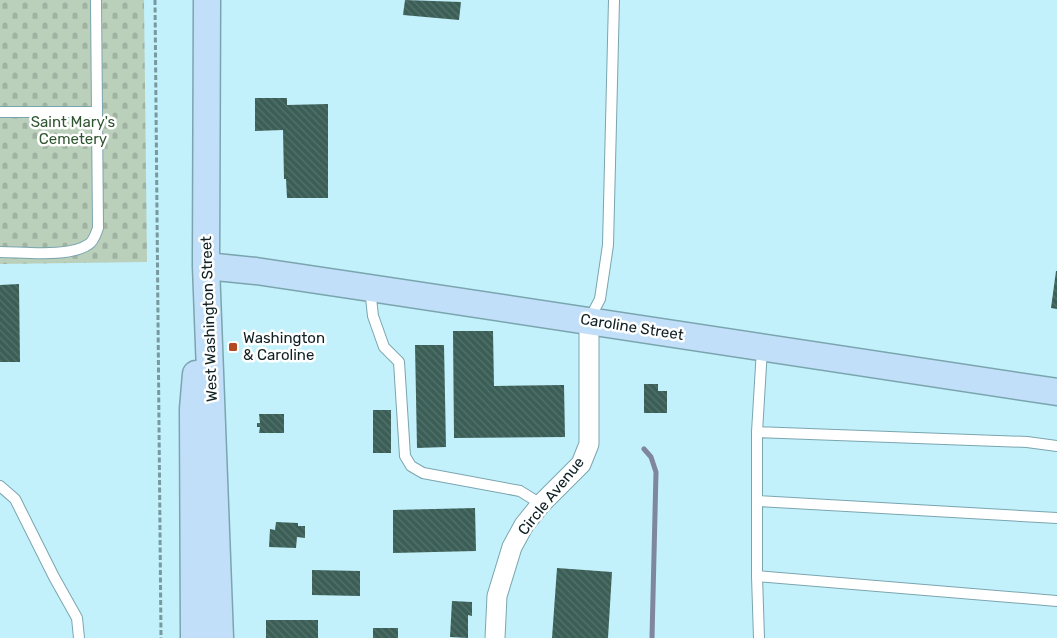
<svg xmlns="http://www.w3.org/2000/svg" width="1057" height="638" viewBox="0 0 1057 638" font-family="Rubik,sans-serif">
<defs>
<pattern id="cemetery-stones" width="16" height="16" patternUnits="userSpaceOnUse" patternTransform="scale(1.25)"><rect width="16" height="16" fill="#bbd0bb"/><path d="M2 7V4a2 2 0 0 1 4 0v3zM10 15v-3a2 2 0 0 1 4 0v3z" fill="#a0b2a1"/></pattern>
<pattern id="building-back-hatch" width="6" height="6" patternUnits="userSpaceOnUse" patternTransform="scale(1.25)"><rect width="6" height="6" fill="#3b5f57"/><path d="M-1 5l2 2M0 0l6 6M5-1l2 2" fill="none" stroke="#54726c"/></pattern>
</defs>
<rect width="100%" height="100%" fill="#c3f1fb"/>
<!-- cemetery -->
<path fill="url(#cemetery-stones)" d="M0 0H144L147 262 0 264Z"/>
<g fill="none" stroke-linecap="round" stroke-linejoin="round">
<!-- stream -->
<path stroke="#7f869d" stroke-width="5" d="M644 449 651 457 656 472 652 638"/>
</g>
<!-- building -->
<path fill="url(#building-back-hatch)" d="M405 0 461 2 459 20 403 15Z
M255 98H287V105L328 104V198H287L286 179H284L283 130 255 131Z
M1056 271H1057V309L1051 308Z
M19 284 20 362H0V285Z
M453 331H493L494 386 564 385 565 437 454 438Z
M415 345H444L446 447 417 448Z
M644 384H658V391H667V413H644Z
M373 410H391V453H373Z
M259 414H284V433H259L260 427H257V423H260Z
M475 508 476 551 393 553V510Z
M276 522 298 523V526H305V538L297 537 296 548 269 547 270 529 275 530Z
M557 568 612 572 608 638H552Z
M312 570 360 571V596L312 595Z
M452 601 472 602V616L468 615V638L450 637Z
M266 620H318V638H266Z
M373 628H398V638H373Z"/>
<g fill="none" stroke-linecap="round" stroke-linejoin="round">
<!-- lane casing -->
<g stroke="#7aa5af" stroke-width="12">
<path id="lane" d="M0 112H97
M0 252C23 252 70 258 89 244 94 241 96 233 98 228L96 0
M370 289 373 316 384 347 399 362 405 456 411 466 423 473 520 491 541 504
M589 320 600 299 608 245 614 0
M762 349 757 432V576L1057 601
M757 432 1027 442 1057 446
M0 486 15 499 54 577 77 618 79 638
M758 501 1057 518
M757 576 759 638"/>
</g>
<!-- street casing -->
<g stroke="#7aa5af" stroke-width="21">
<path id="street" d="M495 638 497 596 512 547 524 525 541 504 581 464 589 444V321"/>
</g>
<!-- secondary casing -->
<g stroke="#7aa5af" stroke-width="29">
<path id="secondary" d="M207 0 206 266 220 638
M206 266 256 271 370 288 1057 392
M194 638 193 409 196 374"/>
</g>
<!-- path -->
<path stroke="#7799a0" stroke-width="3" stroke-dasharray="5 2.5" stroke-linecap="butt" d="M155 0 161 638"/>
<!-- lane -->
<use href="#lane" stroke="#fff" stroke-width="10"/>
<!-- street -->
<use href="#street" stroke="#fff" stroke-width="19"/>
<!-- secondary -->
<use href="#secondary" stroke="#c1dff8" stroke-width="26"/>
</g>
<!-- markers -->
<rect fill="#b24c20" stroke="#fff" stroke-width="2" x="228" y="342" width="10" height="10" rx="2.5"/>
<g text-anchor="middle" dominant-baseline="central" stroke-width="5" stroke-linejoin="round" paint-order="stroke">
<!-- park labels -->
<g font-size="15" fill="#305631" stroke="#fff">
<text x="73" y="122">Saint Mary's<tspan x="73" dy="17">Cemetery</tspan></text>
</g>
<!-- street labels -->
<g font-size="15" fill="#102125" stroke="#fff">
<text transform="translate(209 319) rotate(-92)">West Washington Street</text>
<text transform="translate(632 327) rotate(9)">Caroline Street</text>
<text transform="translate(551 496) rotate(-51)">Circle Avenue</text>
</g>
<!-- poi labels -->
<g font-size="15" fill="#102125" stroke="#fff" text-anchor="start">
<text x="243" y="338">Washington<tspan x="243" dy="17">&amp; Caroline</tspan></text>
</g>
</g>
</svg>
